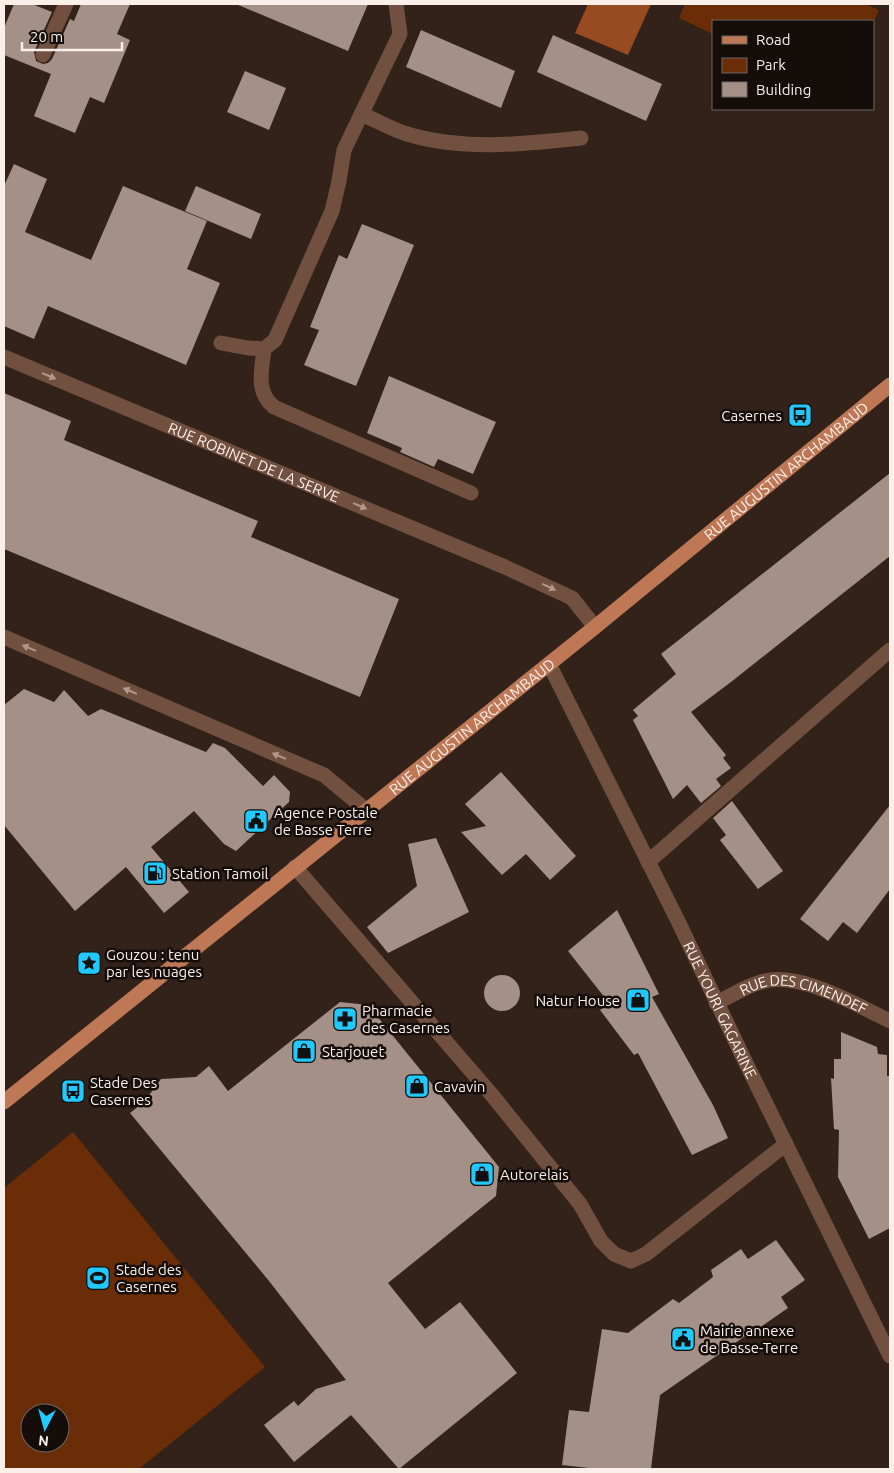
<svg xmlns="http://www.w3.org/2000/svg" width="894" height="1473" viewBox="0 0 894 1473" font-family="Ubuntu,sans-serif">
<rect width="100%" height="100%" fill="#32221a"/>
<!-- green -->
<path fill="#6b2d08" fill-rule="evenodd" d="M685 4H865L879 10 873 23V21H713V34L679 18Z
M73 1132 265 1367 139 1469H4V1188ZM30 1413H60V1443H30Z"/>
<!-- water -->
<path fill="#984a20" d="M588 4H651L628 55 575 33Z"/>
<!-- building -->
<path fill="#a49087" d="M14 4H32L52 12 34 52 36 61 43 64 48 63 52 59 70 19 74 21 81 4H130L117 34 130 40 104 103 90 97 75 133 34 116 51 74 4 55V28Z
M236 4H368L348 51Z
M421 30 515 71 501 108 406 67Z
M553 35 662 84 646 121 537 72Z
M245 71 286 88 269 130 227 112Z
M14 164 47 179 25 232 91 260 123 186 207 221 187 269 220 283 186 365 48 306 34 339 4 326V186Z
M196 186 261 214 251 239 185 211Z
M362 224 414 245 356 386 304 365 319 330 310 327 339 255 347 259Z
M389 376 496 422 473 474 438 459 434 467 400 452 402 448 367 433Z
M4 393 71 421 64 440 258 521 251 537 399 599 360 697 4 549Z
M890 473V556L731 682 691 712 726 755 723 758 731 768 716 779 721 786 701 803 687 785 673 799 633 720 638 716 633 710 676 674 661 654Z
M24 689 54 702 64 690 88 716 101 709 206 752 213 743 225 748 263 786 274 775 290 792 289 802 236 851 224 844 194 811 151 847 189 892 164 913 126 867 75 911 4 825V705Z
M501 772 576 856 550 880 526 854 502 875 461 832 486 826 465 804Z
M732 801 783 871 758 889 720 840 726 835 713 818Z
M890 805V889L857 933 843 922 828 941 800 919Z
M436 838 469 912 388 953 367 927 417 886 408 844Z
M617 910 659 994 652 997 713 1105 728 1138 692 1155 638 1053 634 1055 600 1010 609 1003 568 951Z
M484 993a18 18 0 1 1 36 0a18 18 0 1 1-36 0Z
M340 1002 368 1005 499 1167 496 1196 388 1283 425 1329 460 1302 517 1373 399 1469 351 1415 294 1462 264 1425 294 1401 298 1406 316 1389 346 1380 269 1281 130 1113 144 1102 161 1079 196 1077 209 1066 228 1091Z
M841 1032 877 1047 878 1054 887 1055V1076H890V1228L869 1239 838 1177 839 1130 834 1129 831 1078 834 1079V1059H841Z
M776 1240 805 1280 781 1297 788 1308 752 1333 751 1332 660 1395 651 1469H598L562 1465 569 1410 589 1412 602 1329 628 1333 673 1299 679 1303 713 1277 711 1270 741 1249 748 1259Z"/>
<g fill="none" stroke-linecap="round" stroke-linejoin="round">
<!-- minor -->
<g stroke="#725040" stroke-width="15">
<path d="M43 55 66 4"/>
<path d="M361 114C376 120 391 129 407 134 463 151 524 144 581 138"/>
<path d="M221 343 248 348 264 349 275 340 332 211 339 181 344 150 400 34 396 4"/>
<path d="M264 349C262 369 255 392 274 407L471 493"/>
<path id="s1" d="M4 357 505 567 572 598 595 627"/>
<path d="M4 637 324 775 366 810"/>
<path id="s2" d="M549 664 678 921 744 1059 890 1356"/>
<path d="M648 862 890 650"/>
<path d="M295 867 492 1095 580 1204 601 1241 614 1254 631 1261 646 1254 786 1144"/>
<path id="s3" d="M716 1003C731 996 746 986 761 982 799 970 856 1005 890 1021"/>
</g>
<!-- major -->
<path stroke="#be7856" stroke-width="15" id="s4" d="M4 1102 595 627 890 385"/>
</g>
<!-- one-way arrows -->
<defs><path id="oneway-solid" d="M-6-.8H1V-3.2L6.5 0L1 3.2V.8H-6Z" transform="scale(1.25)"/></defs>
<g fill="#af988c">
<use href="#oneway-solid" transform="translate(49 376) rotate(23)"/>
<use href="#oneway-solid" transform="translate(360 506) rotate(23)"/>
<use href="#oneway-solid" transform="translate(549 587) rotate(25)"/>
<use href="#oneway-solid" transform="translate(29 648) rotate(-157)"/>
<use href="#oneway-solid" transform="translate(130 691) rotate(-157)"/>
<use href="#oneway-solid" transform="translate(279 756) rotate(-157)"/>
</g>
<!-- icons -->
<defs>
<g id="bus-square" transform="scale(1.25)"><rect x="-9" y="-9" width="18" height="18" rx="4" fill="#21c9fd" stroke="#140d0a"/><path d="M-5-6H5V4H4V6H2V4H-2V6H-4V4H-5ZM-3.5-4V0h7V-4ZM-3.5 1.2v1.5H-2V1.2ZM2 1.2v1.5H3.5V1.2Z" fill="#111"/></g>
<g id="civic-square" transform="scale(1.25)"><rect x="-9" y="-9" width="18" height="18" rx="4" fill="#21c9fd" stroke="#140d0a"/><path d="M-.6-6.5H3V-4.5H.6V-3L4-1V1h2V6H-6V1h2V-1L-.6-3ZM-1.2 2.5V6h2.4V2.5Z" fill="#111"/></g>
<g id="fuel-square" transform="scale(1.25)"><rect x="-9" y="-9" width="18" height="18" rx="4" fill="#21c9fd" stroke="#140d0a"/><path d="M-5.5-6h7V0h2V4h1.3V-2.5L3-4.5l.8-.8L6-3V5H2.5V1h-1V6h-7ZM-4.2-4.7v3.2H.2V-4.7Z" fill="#111"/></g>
<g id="sight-square" transform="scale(1.25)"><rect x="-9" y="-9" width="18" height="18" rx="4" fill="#21c9fd" stroke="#140d0a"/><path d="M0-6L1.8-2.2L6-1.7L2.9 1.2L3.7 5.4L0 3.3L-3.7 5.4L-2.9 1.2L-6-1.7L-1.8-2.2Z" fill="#111"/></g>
<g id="shop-square" transform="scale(1.25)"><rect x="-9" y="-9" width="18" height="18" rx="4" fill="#21c9fd" stroke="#140d0a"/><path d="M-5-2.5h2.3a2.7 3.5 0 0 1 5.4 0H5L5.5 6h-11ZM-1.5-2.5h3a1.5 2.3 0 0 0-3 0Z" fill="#111"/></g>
<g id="pharmacy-square" transform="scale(1.25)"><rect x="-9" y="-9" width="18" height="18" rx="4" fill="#21c9fd" stroke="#140d0a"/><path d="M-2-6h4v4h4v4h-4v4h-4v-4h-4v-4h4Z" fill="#111"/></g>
<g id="stadium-square" transform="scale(1.25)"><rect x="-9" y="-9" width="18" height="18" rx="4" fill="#21c9fd" stroke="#140d0a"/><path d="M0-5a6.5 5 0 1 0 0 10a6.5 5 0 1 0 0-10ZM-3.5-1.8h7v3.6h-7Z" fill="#111"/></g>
</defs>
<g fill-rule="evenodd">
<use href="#bus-square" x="800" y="415"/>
<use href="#civic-square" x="256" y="821"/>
<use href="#fuel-square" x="155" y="873"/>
<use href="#sight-square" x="89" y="963"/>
<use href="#shop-square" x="638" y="1000"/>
<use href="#pharmacy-square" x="345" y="1019"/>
<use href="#shop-square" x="304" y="1051"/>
<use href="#shop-square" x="417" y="1086"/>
<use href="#bus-square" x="73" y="1091"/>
<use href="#shop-square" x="482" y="1174"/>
<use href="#stadium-square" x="98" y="1278"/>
<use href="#civic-square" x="683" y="1339"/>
</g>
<g text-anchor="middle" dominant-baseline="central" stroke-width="5" stroke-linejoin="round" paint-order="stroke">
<!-- poi labels -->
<g font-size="15" fill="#faefe9" stroke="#140d0a" text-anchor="start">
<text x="782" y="415" text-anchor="end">Casernes</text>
<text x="274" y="812">Agence Postale<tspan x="274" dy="17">de Basse Terre</tspan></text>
<text x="172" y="873">Station Tamoil</text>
<text x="106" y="954">Gouzou : tenu<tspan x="106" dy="17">par les nuages</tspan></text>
<text x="620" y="1000" text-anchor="end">Natur House</text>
<text x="362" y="1010">Pharmacie<tspan x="362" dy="17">des Casernes</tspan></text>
<text x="322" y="1051">Starjouet</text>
<text x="90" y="1082">Stade Des<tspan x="90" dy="17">Casernes</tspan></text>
<text x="434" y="1086">Cavavin</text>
<text x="500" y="1174">Autorelais</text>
<text x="116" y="1269">Stade des<tspan x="116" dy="17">Casernes</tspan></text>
<text x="700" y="1330">Mairie annexe<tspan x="700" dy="17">de Basse-Terre</tspan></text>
</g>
<!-- street labels -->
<g font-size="15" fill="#faefe9" stroke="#140d0a">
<text stroke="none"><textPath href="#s1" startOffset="271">RUE ROBINET DE LA SERVE</textPath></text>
<text stroke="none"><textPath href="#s4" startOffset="1005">RUE AUGUSTIN ARCHAMBAUD</textPath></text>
<text stroke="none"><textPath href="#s4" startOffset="600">RUE AUGUSTIN ARCHAMBAUD</textPath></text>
<text stroke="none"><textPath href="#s3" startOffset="94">RUE DES CIMENDEF</textPath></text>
<text stroke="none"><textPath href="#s2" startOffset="386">RUE YOURI GAGARINE</textPath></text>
</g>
</g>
<!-- border -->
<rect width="894" height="1473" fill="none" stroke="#faefe9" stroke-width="10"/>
<!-- legend -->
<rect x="712" y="20" width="162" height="90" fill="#140d0a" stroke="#706763"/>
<rect x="722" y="36" width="25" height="8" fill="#be7856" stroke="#706763"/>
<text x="756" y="45" font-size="15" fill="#faefe9">Road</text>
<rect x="722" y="58" width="25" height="15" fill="#6b2d08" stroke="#706763"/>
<text x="756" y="70" font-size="15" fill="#faefe9">Park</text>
<rect x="722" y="82" width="25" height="15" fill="#a49087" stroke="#706763"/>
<text x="756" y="95" font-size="15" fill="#faefe9">Building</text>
<!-- north arrow -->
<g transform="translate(45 1428) rotate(186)"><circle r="24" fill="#140d0a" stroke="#706763"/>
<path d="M0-4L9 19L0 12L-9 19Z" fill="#21c9fd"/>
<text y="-8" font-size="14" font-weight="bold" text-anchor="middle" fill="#faefe9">N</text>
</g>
<!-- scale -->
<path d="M22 42v8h100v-8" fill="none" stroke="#faefe9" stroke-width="2.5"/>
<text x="30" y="42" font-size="15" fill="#faefe9" stroke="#140d0a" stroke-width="4" paint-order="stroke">20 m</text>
</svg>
